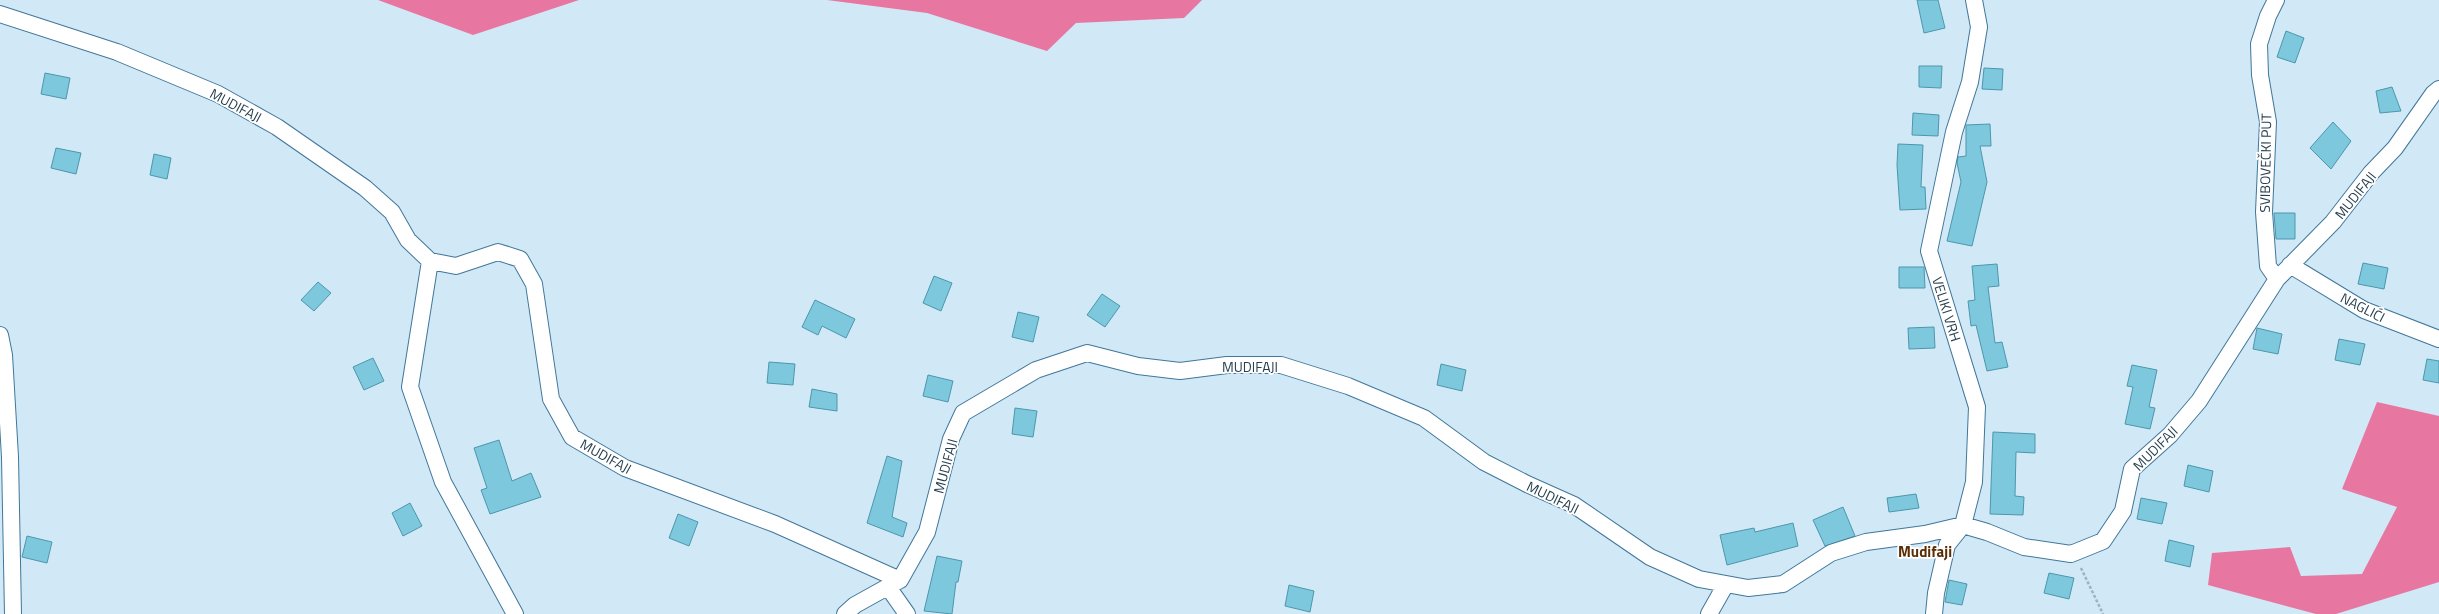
<svg xmlns="http://www.w3.org/2000/svg" width="2439" height="614" viewBox="0 0 2439 614" font-family="'Titillium Web',sans-serif">
<rect width="100%" height="100%" fill="#d1e8f7"/>
<!-- forest -->
<path fill="#e777a1" d="M378 0H579L473 35Z
M827 0H1202L1184 18 1076 23 1047 51 927 13Z
M2377 402 2439 416V582L2336 614H2316L2208 585 2212 553 2290 547 2301 576 2362 574 2397 507 2342 489Z"/>
<!-- building -->
<path fill="#7ec8de" stroke="#4c97ab" d="M1917 0H1938L1945 28 1924 33Z
M2286 31 2304 38 2295 63 2277 57Z
M1919 66H1942L1941 88 1919 87Z
M1984 68 2003 69 2002 90 1982 89Z
M45 73 70 78 66 99 41 94Z
M2392 87 2401 111 2380 113 2376 91Z
M1913 113 1939 115 1938 136 1912 135Z
M2333 122 2351 141 2331 169 2310 148Z
M1990 124 1991 146H1980L1987 182 1972 246 1947 241 1961 182 1957 163 1958 157 1966 156V125Z
M1898 144 1923 145 1921 187H1925L1926 209 1900 210 1897 165Z
M56 148 81 153 76 174 51 168Z
M154 154 171 158 167 179 150 175Z
M2274 213H2295V239H2276Z
M2363 263 2388 268 2384 289 2358 284Z
M1997 264 1999 286 1988 287 1995 343 2002 342 2008 367 1987 371 1976 325 1971 326 1968 301 1975 300 1972 266Z
M1899 267H1924L1925 288H1899Z
M934 276 952 283 941 311 923 303Z
M318 282 331 293 314 311 301 300Z
M1102 294 1120 306 1105 327 1087 315Z
M815 300 855 319 846 338 822 326 818 335 802 327Z
M1018 312 1039 317 1033 342 1012 337Z
M1934 327 1935 348 1909 349 1908 328Z
M2257 328 2282 334 2278 354 2253 349Z
M2339 339 2365 344 2360 365 2335 360Z
M373 358 384 381 364 390 353 367Z
M2427 359 2439 361V383L2423 380Z
M769 362 795 364 793 385 767 383Z
M1441 364 1466 370 1462 391 1437 385Z
M2132 365 2157 370 2149 407 2155 408 2150 429 2125 424 2133 387 2127 386Z
M928 375 953 381 948 402 923 396Z
M812 389 837 394V411L809 407Z
M1015 408 1037 411 1033 437 1012 434Z
M1993 432 2035 434V453L2016 452 2015 496 2024 497 2023 515 1990 514Z
M499 440 512 481 531 473 541 497 490 514 481 490 487 488 474 448Z
M887 456 902 461 892 517 907 523 903 537 867 523Z
M2188 465 2213 471 2209 492 2184 486Z
M1916 494 1919 508 1889 512 1887 498Z
M2141 498 2167 503 2162 524 2137 519Z
M410 503 422 526 403 536 392 513Z
M1843 507 1855 536 1825 546 1813 520Z
M678 514 698 522 689 546 669 538Z
M1793 523 1798 546 1727 565 1720 535 1754 528 1755 532Z
M27 536 52 542 47 563 22 557Z
M2169 540 2194 546 2190 567 2165 561Z
M937 556 962 561 958 582H956L952 614 924 611Z
M2049 573 2074 578 2069 599 2044 593Z
M1949 580 1967 584 1962 605 1945 602Z
M1289 585 1314 591 1310 612 1285 606Z"/>
<g fill="none" stroke-linecap="round" stroke-linejoin="round">
<!-- minor casing -->
<g stroke="#40779a" stroke-width="18">
<path id="minor" d="M2276 0 2268 16 2259 44 2260 75 2268 122 2264 212 2268 266 2277 279
M0 14 117 52 218 94 277 127 365 188 392 212 408 240 430 261 456 266 498 252 520 259 534 284 551 399 572 437 625 468 775 524 900 580
M430 261 410 387 443 482 515 614
M2290 265 2364 310 2439 339
M0 335 4 355 10 457 13 614
M888 587 907 614
M845 614 855 605 900 580 927 532 951 439 963 413 1036 370 1087 353 1138 366 1180 371 1227 365H1281L1348 386 1424 418 1484 462 1527 484 1574 505 1650 557 1699 579 1748 588 1783 584 1831 553 1866 542 1925 534 1963 525 1987 532 2024 547 2071 554 2103 541 2123 511 2132 469 2170 435 2199 401 2277 279 2333 222 2371 173 2395 148 2433 94 2439 89
M1709 614 1726 584
M1934 614 1936 593 1947 545 1963 525 1974 482 1977 407 1929 251 1954 132 1970 82 1979 27 1974 0"/>
</g>
<!-- path -->
<path stroke="#9bb3c2" stroke-width="2.5" stroke-dasharray="3 2" stroke-linecap="butt" d="M2081 568 2103 614"/>
<!-- minor -->
<use href="#minor" stroke="#fff" stroke-width="16"/>
</g>
<g text-anchor="middle" dominant-baseline="central" stroke-width="3.5" stroke-linejoin="round" paint-order="stroke">
<!-- street labels -->
<g font-size="14" fill="#273f4e" stroke="#fff">
<text transform="translate(236 105) rotate(28)">MUDIFAJI</text>
<text transform="translate(2265 163) rotate(-89)">SVIBOVEČKI PUT</text>
<text transform="translate(2355 195) rotate(-51)">MUDIFAJI</text>
<text transform="translate(2363 307) rotate(27)">NAGLIĆI</text>
<text transform="translate(1947 309) rotate(73)">VELIKI VRH</text>
<text x="1250" y="366">MUDIFAJI</text>
<text transform="translate(2155 448) rotate(-45)">MUDIFAJI</text>
<text transform="translate(606 456) rotate(29)">MUDIFAJI</text>
<text transform="translate(945 466) rotate(-75)">MUDIFAJI</text>
<text transform="translate(1553 497) rotate(26)">MUDIFAJI</text>
</g>
<!-- neighbourhood labels -->
<g font-size="15" font-weight="bold" fill="#592e05" stroke="#fff">
<text x="1925" y="551">Mudifaji</text>
</g>
</g>
</svg>
